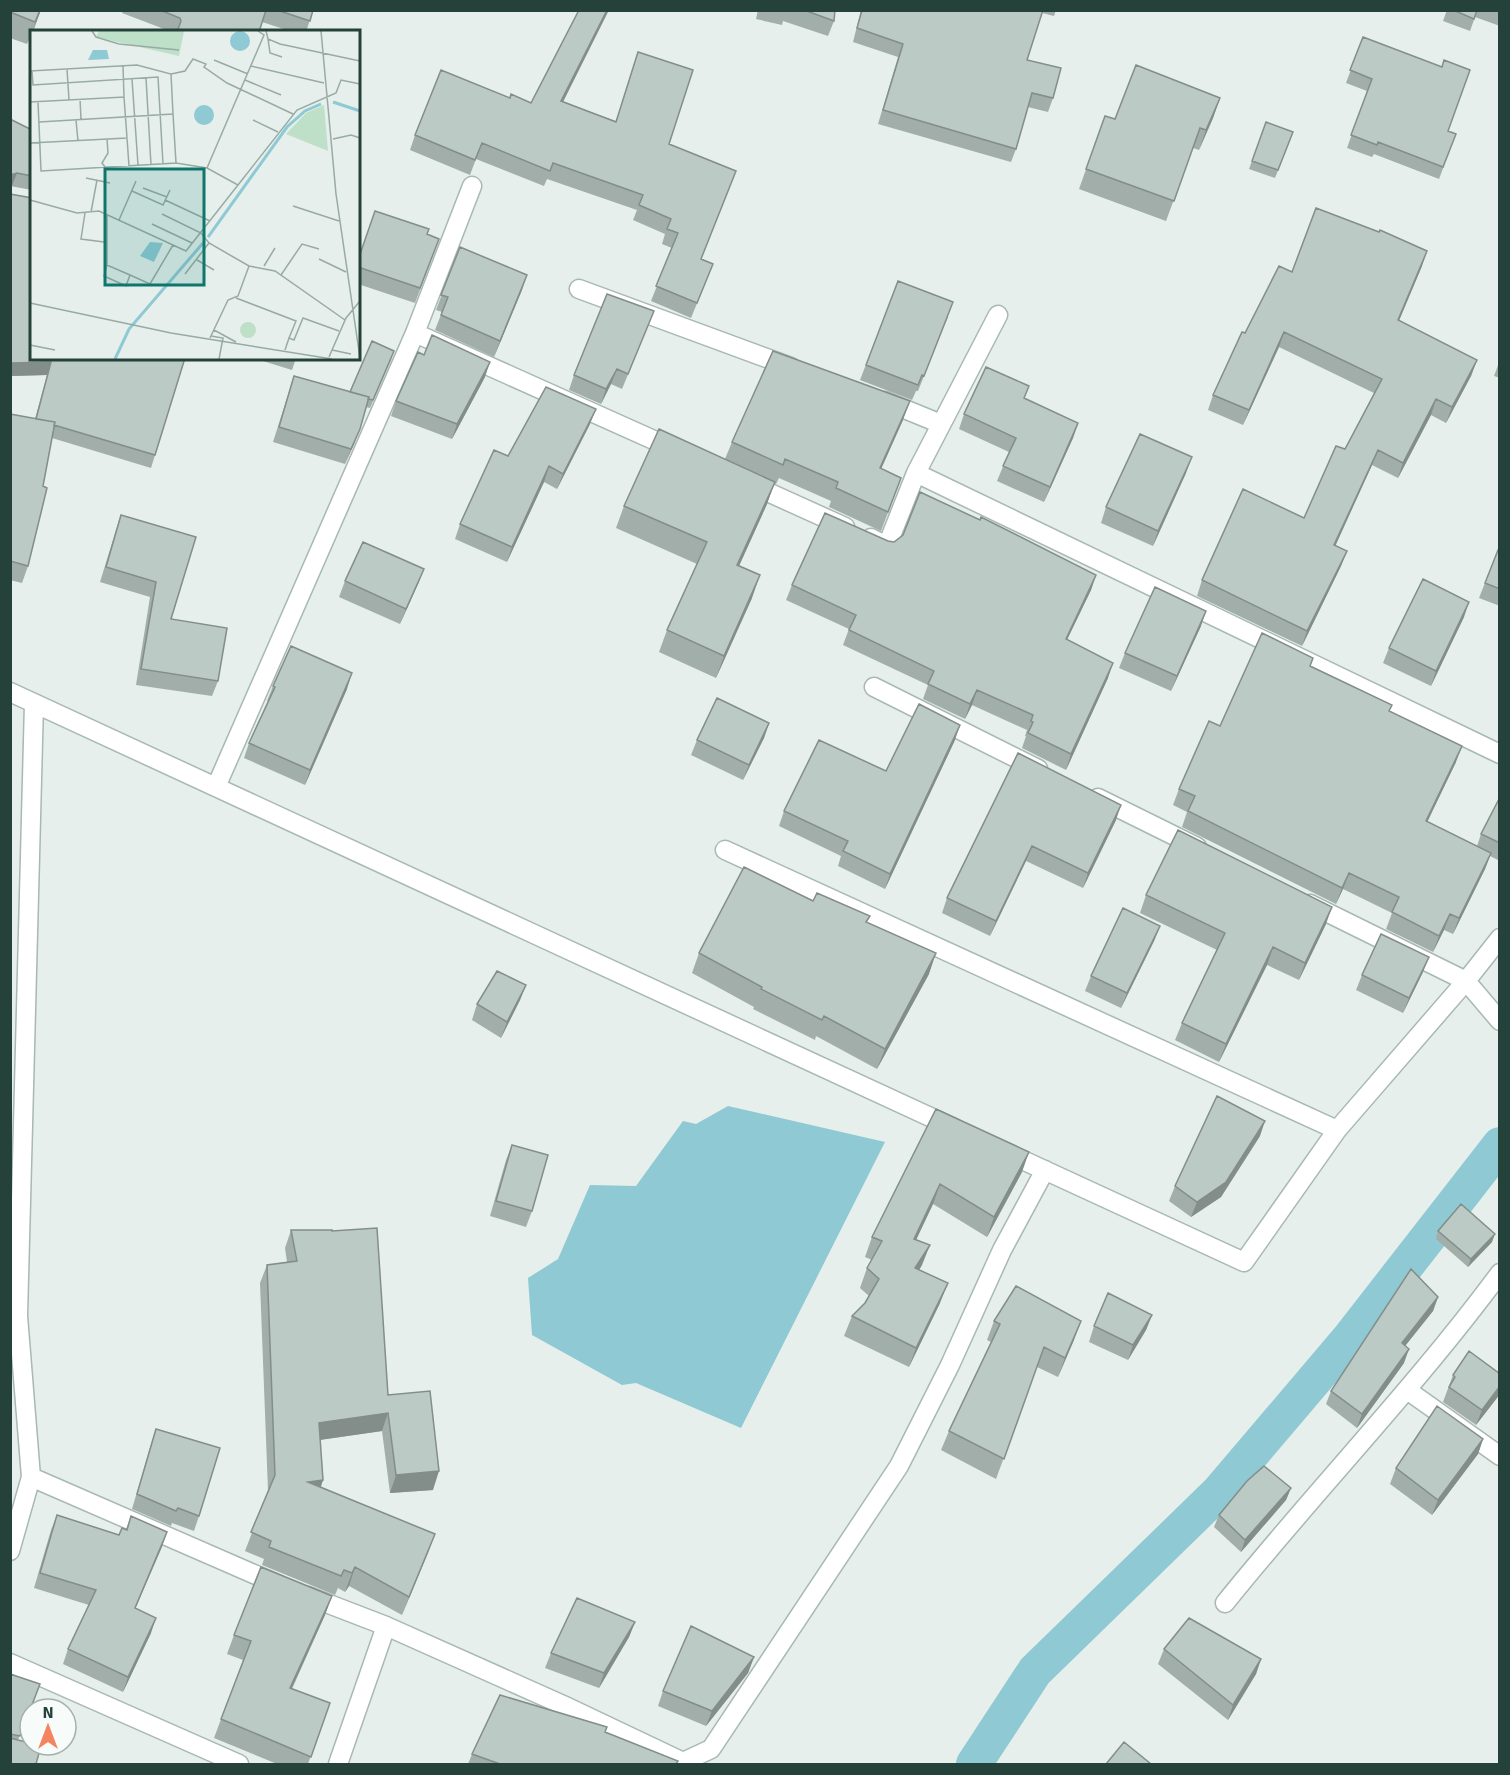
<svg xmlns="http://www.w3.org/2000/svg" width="1510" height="1775" viewBox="0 0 1510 1775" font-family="Signika,sans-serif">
<rect width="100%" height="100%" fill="#e6efeb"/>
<!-- water -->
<path fill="#8ec9d4" d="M728 1106 885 1142 741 1428 636 1383 622 1385 532 1335 528 1278 558 1259 590 1185 636 1186 683 1121 696 1124Z"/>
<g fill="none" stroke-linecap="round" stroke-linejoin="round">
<!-- canal -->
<path stroke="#8ec9d4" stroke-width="36" d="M974 1764 1035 1671 1219 1492 1349 1339 1500 1145"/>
<!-- street casing -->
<g stroke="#a8b8b2" stroke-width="21">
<path id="street" d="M579 289 791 367
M415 333 676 450
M885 401 941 424
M916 473 1500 754
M750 484 845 527
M871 538 887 546 916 473 998 315
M874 687 1038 769
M10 692 954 1128
M216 787 415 333 472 186
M1098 798 1197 847
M725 850 1337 1130
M1310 904 1466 981 1500 1021
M1003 1151 1244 1262 1337 1130 1466 981 1500 938
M1407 1390 1500 1456
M31 1477 18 1316 34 703
M10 1551 31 1477 279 1585
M308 1596 386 1626 563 1705 683 1762 711 1749 899 1466 950 1365 1002 1250 1045 1170
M1225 1603C1315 1491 1415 1388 1500 1273
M10 1663 239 1764
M338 1764 386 1626"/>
</g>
<!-- street -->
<use href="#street" stroke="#fff" stroke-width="18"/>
</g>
<!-- wall -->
<path fill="#a1aea9" d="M10 10H41L33 32H32V34L27 44 10 38Z
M123 10H313L306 32H293L262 22 259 32H172L122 13Z
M758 10H835L834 21 828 36 783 21 782 25 756 19Z
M861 10H1056L1054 16 1042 13 1027 60 1053 98 1048 112 1028 107 1016 149 1011 162 878 124 898 57 853 42Z
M1447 10H1500V26L1475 17 1470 31 1443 21Z
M1363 37 1448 131 1456 134 1439 179 1374 154 1372 157 1347 148 1367 91 1346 83Z
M638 52 669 144 707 279 691 318 651 301 672 248 662 244 665 234 633 220 637 210 547 179 544 186 476 159 470 175 410 150 415 135 510 98 531 103 563 102 616 121Z
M1220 98 1213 118 1199 150 1193 148 1166 221 1079 189 1105 116 1115 119Z
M10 119 32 130V190L10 186Z
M1266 122 1293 132 1275 178 1249 169Z
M10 194 185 358 151 468 52 438 28 566 22 583 10 580V414L35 419 47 375 10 376Z
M427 234 439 239 415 303 358 284V258Z
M460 247 522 290 494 357 435 330 442 312 436 310Z
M1422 266 1399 320 1477 360 1471 376 1446 423 1431 415 1398 478 1372 465 1335 545 1347 551 1341 566 1302 646 1197 596 1202 580 1304 518 1345 449 1374 393 1279 347 1243 425 1208 410 1213 395 1245 333 1292 272Z
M898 281 948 317 918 391H916L912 400 860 380Z
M648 326 622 389 611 384 601 404 569 390 574 375Z
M253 358H296L292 370Z
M392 358 370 408 366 407 354 444 345 464 273 442 294 376 350 392Z
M1500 360V378L1494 376Z
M485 377 452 439 391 416 396 401Z
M1025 399 1078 423 1073 438 1044 502 997 481 1009 452 959 429 964 414Z
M903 420 881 469 901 478 881 531 829 507 831 501 779 478 776 484 774 483 767 504 739 566 752 598 716 678 659 652 667 630 697 564 616 528 624 506 725 459 732 442Z
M590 424 557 489 544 482 507 562 455 539 460 524 508 456Z
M1186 473 1153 546 1101 523 1106 507Z
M121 515 196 537 171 619 218 681 212 696 136 685 150 597 100 582 116 530Z
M888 541 1096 575 1091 590 1067 640 1108 678 1066 770 1022 748 1026 736H1025L1027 730 972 705 965 719 923 699 928 685 843 645 849 629 786 600 792 585Z
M1498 550 1500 551V606L1479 598Z
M424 569 418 584 400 624 339 597 345 581Z
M1464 617 1431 686 1383 663 1389 648Z
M1201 626 1171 691 1119 668 1125 653Z
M1313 658 1310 666 1390 711 1456 762 1427 822 1477 846 1481 834 1500 797V861L1490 856 1485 869 1453 934 1444 930 1433 952 1386 929 1392 913 1343 889 1336 904 1182 827 1187 812 1173 805 1179 789 1220 726Z
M273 686 347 689 305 785 244 758 249 743 268 701H267Z
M769 723 764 738 743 780 691 755 697 740Z
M955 740 885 889 838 866 841 856 779 826 784 811 886 771Z
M1018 753 1116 820 1083 888 1026 861 990 936 942 913 947 898Z
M1146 895 1326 924 1299 980 1267 965 1219 1062 1175 1040 1182 1023 1217 950 1140 913Z
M813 901 870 916 867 922 929 974 877 1069 816 1036 815 1040 753 1009 754 1007 692 973 699 953Z
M1160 926 1154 941 1121 1008 1085 991 1091 976Z
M1423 972 1403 1013 1356 990 1362 975Z
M526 985 520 1000 501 1038 472 1020 477 1004Z
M936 1109 1022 1172 987 1237 933 1204 916 1240 922 1265 919 1270 940 1303 909 1367 844 1336 852 1316 865 1303 869 1296 860 1288 867 1268 872 1260 865 1257 872 1237Z
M1260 1136 1221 1197 1191 1217 1169 1201 1175 1186Z
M512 1145 532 1211 526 1227 490 1216 506 1160Z
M291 1230 388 1395 433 1490 390 1493 382 1431 320 1440 323 1480 321 1487 435 1534 402 1615 349 1586 345 1592 338 1588 335 1595 262 1565 264 1559 245 1551 268 1491 260 1283 267 1265 287 1262 285 1248Z
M1438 1231 1492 1242 1468 1267 1436 1239Z
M1438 1297 1433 1311 1405 1346 1404 1363 1357 1428 1326 1404 1331 1391Z
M1152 1315 1146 1330 1128 1360 1089 1342 1094 1326Z
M994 1321 1074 1340 1058 1377 1037 1367 996 1479 941 1450 949 1431 991 1342 987 1340Z
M1500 1374V1394L1476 1425 1443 1402 1453 1375Z
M156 1429 199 1516 194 1531 172 1523 171 1526 132 1509 151 1444Z
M1483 1439 1478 1454 1432 1515 1390 1484 1396 1468Z
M1291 1488 1286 1500 1241 1552 1214 1527 1219 1515Z
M57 1515 119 1535 126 1529 131 1516 167 1532 135 1609 151 1633 123 1692 63 1664 68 1649 89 1605 34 1588 51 1530Z
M332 1596 325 1615 292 1689 330 1703 308 1764H277L214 1738 243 1660 227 1654 234 1635Z
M635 1622 629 1637 599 1688 545 1668 551 1653Z
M1164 1649 1261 1659 1256 1674 1228 1720 1158 1664Z
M754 1657 748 1673 706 1726 658 1706 663 1691Z
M10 1674 40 1684 18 1740 10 1764Z
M607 1727 605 1732 677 1764H468L472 1754Z"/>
<!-- shaded-wall -->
<path fill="#838d89" d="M40 10H41L32 32Z
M607 10H609L556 116 561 101Z
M1220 98 1213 118 1199 150 1206 130Z
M17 173 12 186H10V175Z
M1427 251 1422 266 1393 335 1398 320Z
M527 275 522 290 494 357 500 341Z
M1284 332 1279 347 1243 425 1249 410Z
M1477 360 1471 376 1446 423 1452 407Z
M51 362 47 375 10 376V363Z
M490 362 485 377 452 439 457 424Z
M617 369 611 384 601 404 606 389Z
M1436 399 1431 415 1398 478 1403 463Z
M910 401 903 420 873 487 880 468Z
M596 409 590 424 557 489 563 474Z
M1078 423 1073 438 1044 502 1050 487Z
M360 429 354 444 345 464 351 449Z
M1378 450 1372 465 1329 560 1334 545Z
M1192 457 1186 473 1153 546 1158 531Z
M549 466 544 482 507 562 512 547Z
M775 482 767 504 729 588 737 565Z
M1347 551 1341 566 1302 646 1307 631Z
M424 569 418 584 400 624 406 609Z
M760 575 752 598 716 678 724 656Z
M1096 575 1091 590 1060 654 1066 639Z
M1469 602 1464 617 1431 686 1436 671Z
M1206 611 1201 626 1171 691 1177 676Z
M1113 663 1108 678 1066 770 1071 754Z
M352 673 347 689 305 785 310 770Z
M977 690 972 705 965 719 970 704Z
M769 723 764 738 743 780 749 765Z
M960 725 955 740 885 889 890 874Z
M1462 746 1456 762 1420 837 1426 821Z
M1121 805 1116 820 1083 888 1088 873Z
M1032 846 1026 861 990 936 996 921Z
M1491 853 1485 869 1453 934 1459 918Z
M1349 873 1343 889 1336 904 1342 888Z
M1332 907 1326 924 1299 980 1305 963Z
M1450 914 1444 930 1433 952 1439 936Z
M1160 926 1154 941 1121 1008 1127 993Z
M1273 947 1267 965 1219 1062 1226 1044Z
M936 953 929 974 877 1069 885 1049Z
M1429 957 1423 972 1403 1013 1409 998Z
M526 985 520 1000 501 1038 507 1022Z
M1265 1121 1260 1136 1221 1197 1191 1217 1197 1202Z
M1029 1152 1022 1172 987 1237 994 1217Z
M940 1184 933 1204 907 1259 914 1239Z
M1495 1234 1492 1242 1468 1267 1471 1259Z
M930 1245 922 1265 908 1288 915 1268Z
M948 1283 940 1303 909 1367 916 1348Z
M1438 1297 1433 1311 1397 1356 1402 1343Z
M1152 1315 1146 1330 1128 1360 1133 1345Z
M1081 1321 1074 1340 1058 1377 1065 1358Z
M1409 1349 1404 1363 1357 1428 1362 1414Z
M1500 1386V1394L1476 1425 1482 1410Z
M388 1413 382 1431 312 1441 319 1423Z
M1483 1439 1478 1454 1432 1515 1438 1500Z
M439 1471 433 1490 390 1493 396 1475Z
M323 1480 316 1499 308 1482Z
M1291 1488 1286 1500 1241 1552 1245 1540Z
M167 1532 162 1547 129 1623 135 1608Z
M435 1534 428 1553 402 1615 409 1597Z
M355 1567 349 1586 345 1592 352 1573Z
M332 1596 325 1615 283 1707 290 1688Z
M156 1618 151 1633 123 1692 128 1677Z
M635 1622 629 1637 599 1688 604 1673Z
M754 1657 748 1673 706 1726 712 1711Z
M1261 1659 1256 1674 1228 1720 1233 1705Z"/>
<!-- building -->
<path fill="#bbcac4" stroke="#838d89" stroke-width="1.5" d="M10 10H40L35 22 10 12Z
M160 10H266L259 32H177L181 21 180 18Z
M277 10H313L310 21Z
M579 10H607L561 101 616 122 638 52 693 70 669 144 736 171 701 259 713 264 697 303 656 286 678 233 667 229 671 219 639 205 643 195 553 163 550 171 482 143 475 160 415 135 441 70 510 98 511 94 531 103Z
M804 10H835L834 21Z
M862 10H1043L1027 60 1061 68 1053 98 1032 93 1016 149 883 110 903 44 857 28Z
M1453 10H1477L1474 19Z
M1363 37 1442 67 1444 60 1470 70 1448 131 1456 134 1443 167 1378 142 1377 145 1351 135 1372 79 1350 70Z
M1136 65 1220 98 1206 130 1200 128 1174 201 1086 169 1105 116 1115 119Z
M10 119 32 130V176L17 173 10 175Z
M1266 122 1293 132 1278 170 1252 161Z
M10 194 32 198V358H185L155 455 54 425 55 422 36 419 51 362 10 363Z
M1316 208 1379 232 1380 230 1427 251 1398 320 1477 360 1452 407 1436 399 1403 463 1378 450 1334 545 1347 551 1307 631 1202 580 1243 489 1304 518 1336 446 1345 449 1382 379 1284 332 1249 410 1213 395 1242 332 1245 333 1279 266 1292 272Z
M375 211 429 229 427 234 439 239 420 288 358 267V260Z
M460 247 527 275 500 341 441 315 448 297 441 295Z
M898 281 953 302 924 376 922 375 918 385 866 365Z
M607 294 654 311 628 374 617 369 606 389 574 375Z
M432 335 490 362 457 424 396 401 418 352 424 355Z
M372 341 394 351 373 400 368 399 369 397 350 392Z
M773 351 910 401 880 468 901 478 888 512 836 488 838 482 785 459 783 465 732 442Z
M986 367 1029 386 1024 398 1078 423 1050 487 1003 466 1016 438 964 414Z
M294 376 369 397 360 429 351 449 279 427Z
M546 387 596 409 563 474 549 466 512 547 460 524 494 450 508 456Z
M10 414 55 422 43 486 47 488 28 566 10 561Z
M659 429 775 482 737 565 760 575 724 656 667 630 707 542 624 506Z
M1140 434 1192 457 1158 531 1106 507Z
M920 492 980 520 981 517 1096 575 1066 639 1113 663 1071 754 1028 733 1033 722 1031 721 1033 715 977 690 970 704 928 684 934 671 849 630 856 615 792 585 825 513 888 541 894 542 903 535Z
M121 515 196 537 171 619 227 628 218 681 141 669 156 582 106 567Z
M363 542 424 569 406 609 345 581Z
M1498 550 1500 551V589L1485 583Z
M1423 579 1469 602 1436 671 1389 648Z
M1155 587 1206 611 1177 676 1125 653Z
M1262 633 1313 658 1310 666 1392 705 1389 711 1462 746 1426 821 1491 853 1459 918 1450 914 1439 936 1392 912 1399 897 1349 873 1342 888 1188 811 1195 796 1179 789 1209 721 1220 726Z
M291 646 352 673 310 770 249 743 275 687 273 686Z
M717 698 769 723 749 765 697 740Z
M919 704 960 725 890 874 843 851 848 841 784 811 819 740 886 771Z
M1018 753 1121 805 1088 873 1032 846 996 921 947 898Z
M1500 797V843L1481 834Z
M1178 830 1332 907 1305 963 1273 947 1226 1044 1182 1023 1225 933 1146 895Z
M744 867 813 901 817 893 870 916 866 922 936 953 885 1049 824 1016 822 1020 761 989 762 987 699 953Z
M1123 908 1160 926 1127 993 1091 976Z
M1381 934 1429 957 1409 998 1362 975Z
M497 971 526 985 507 1022 477 1004Z
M1217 1096 1265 1121 1226 1182 1197 1202 1175 1186Z
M936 1109 1029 1152 994 1217 940 1184 914 1239 930 1245 915 1268 948 1283 916 1348 852 1316 865 1303 879 1279 867 1268 882 1241 872 1237Z
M512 1145 548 1155 532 1211 496 1201Z
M1461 1204 1495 1234 1471 1259 1438 1231Z
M377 1228 388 1395 430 1391 439 1471 396 1475 388 1413 319 1423 323 1480 308 1482 435 1534 409 1597 355 1567 352 1573 344 1570 341 1576 269 1547 271 1541 251 1532 275 1475 267 1265 297 1261 291 1230H332V1231Z
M1411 1269 1438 1297 1402 1343 1409 1349 1362 1414 1331 1391Z
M1016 1286 1081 1321 1065 1358 1044 1347 1004 1459 949 1431 1000 1324 994 1321Z
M1108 1293 1152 1315 1133 1345 1094 1326Z
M1469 1351 1500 1374V1386L1482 1410 1449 1387 1455 1377 1453 1375Z
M1437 1406 1483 1439 1438 1500 1396 1468Z
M156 1429 220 1448 199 1516 178 1508 176 1511 137 1494Z
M1264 1466 1291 1488 1245 1540 1219 1515 1247 1481Z
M57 1515 119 1535 122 1528 127 1530 131 1516 167 1532 135 1608 156 1618 128 1677 68 1649 96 1590 40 1573Z
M261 1567 332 1596 290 1688 330 1703 311 1757 221 1719 251 1641 234 1635Z
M577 1598 635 1622 604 1673 551 1653Z
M1189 1618 1261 1659 1233 1705 1164 1649Z
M691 1626 754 1657 712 1711 663 1691Z
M10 1674 40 1684 20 1736 10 1734Z
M500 1695 607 1727 605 1732 678 1761 676 1764H500L472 1754Z
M10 1738 30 1743V1745L41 1746 36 1764H10Z
M1124 1742 1151 1764H1106Z"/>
<!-- overview -->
<g transform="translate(30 30)">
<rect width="330" height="330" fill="#e6efeb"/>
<path d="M69 1H154L149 26 66 7ZM294 75 298 121 256 104 276 83ZM210 300a8 8 0 1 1 16 0a8 8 0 1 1-16 0Z" fill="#bfe0c8"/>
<path d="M200 11a10 10 0 1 1 20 0a10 10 0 1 1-20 0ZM63 20H77L79 29 58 30ZM164 85a10 10 0 1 1 20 0a10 10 0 1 1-20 0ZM120 212 133 213 124 232 110 226Z" fill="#8ec9d4"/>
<path fill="none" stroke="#8ec9d4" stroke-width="3" d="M303 72 330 81M178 207 257 97 275 81 291 74M85 329 99 299 173 213"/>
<path fill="none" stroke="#98aaa4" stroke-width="1.5" d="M62 1 66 7 89 14 149 20M236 1 238 9 250 14 330 31M291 1 306 164 330 328M238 9 240 23 252 27M184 30 218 44M93 36 94 67M221 36 294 53M37 39 39 70M0 41 107 35 141 44 143 84 9 92M2 41 3 55 128 47 133 134M141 44 155 41 163 29 176 34 174 37 197 53 263 84M116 48 121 135M102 49 108 135M215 50 251 65M50 69 51 89M0 72 94 67 97 108 0 113M8 72 11 141 146 133 143 84M46 90 48 111M223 90 248 102M97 108 99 136M303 109 321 105 330 108M75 137 72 133 78 123 77 109M177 138 234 5 228 1M56 148 80 153M208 155 267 80 306 63 311 50 330 54M113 158 137 167M102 161 133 175 140 160M0 170 47 183 69 181 156 221 208 155 177 138 146 133M135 170 180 191M263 176 309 191M61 182 67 150M55 183 51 209 74 212M132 184 171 203 179 213 219 236 245 241 315 290M89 190 106 151M122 194 162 213M289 229 316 242M167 230 184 240M77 235V185M234 236 245 218M155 244 179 213M100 245 96 256 74 246 77 235 100 245 120 254 143 215M251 245 272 214 289 219M206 268 266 291 259 308M0 273 141 303 302 329M184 300 206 312M181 306 193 308 189 329M180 308 198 270 208 266 219 236M0 315 25 320M255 320 259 308 264 310 273 288 309 301M302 320 321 324M299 327 316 288 330 271"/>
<path fill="#0f766e" fill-opacity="0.15" stroke="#0f766e" stroke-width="3" d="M75 139H174V255H75Z"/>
<rect width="330" height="330" fill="none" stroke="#24423a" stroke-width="3"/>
</g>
<!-- border -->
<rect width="1510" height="1775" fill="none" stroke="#24423a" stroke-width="24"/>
<!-- north arrow -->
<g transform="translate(48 1727)"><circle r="28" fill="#f7fbf9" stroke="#a3b1ad" stroke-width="1.5"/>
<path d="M0-4.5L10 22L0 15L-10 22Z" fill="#f4845f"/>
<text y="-9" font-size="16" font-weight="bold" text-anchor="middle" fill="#24423a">N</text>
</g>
</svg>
